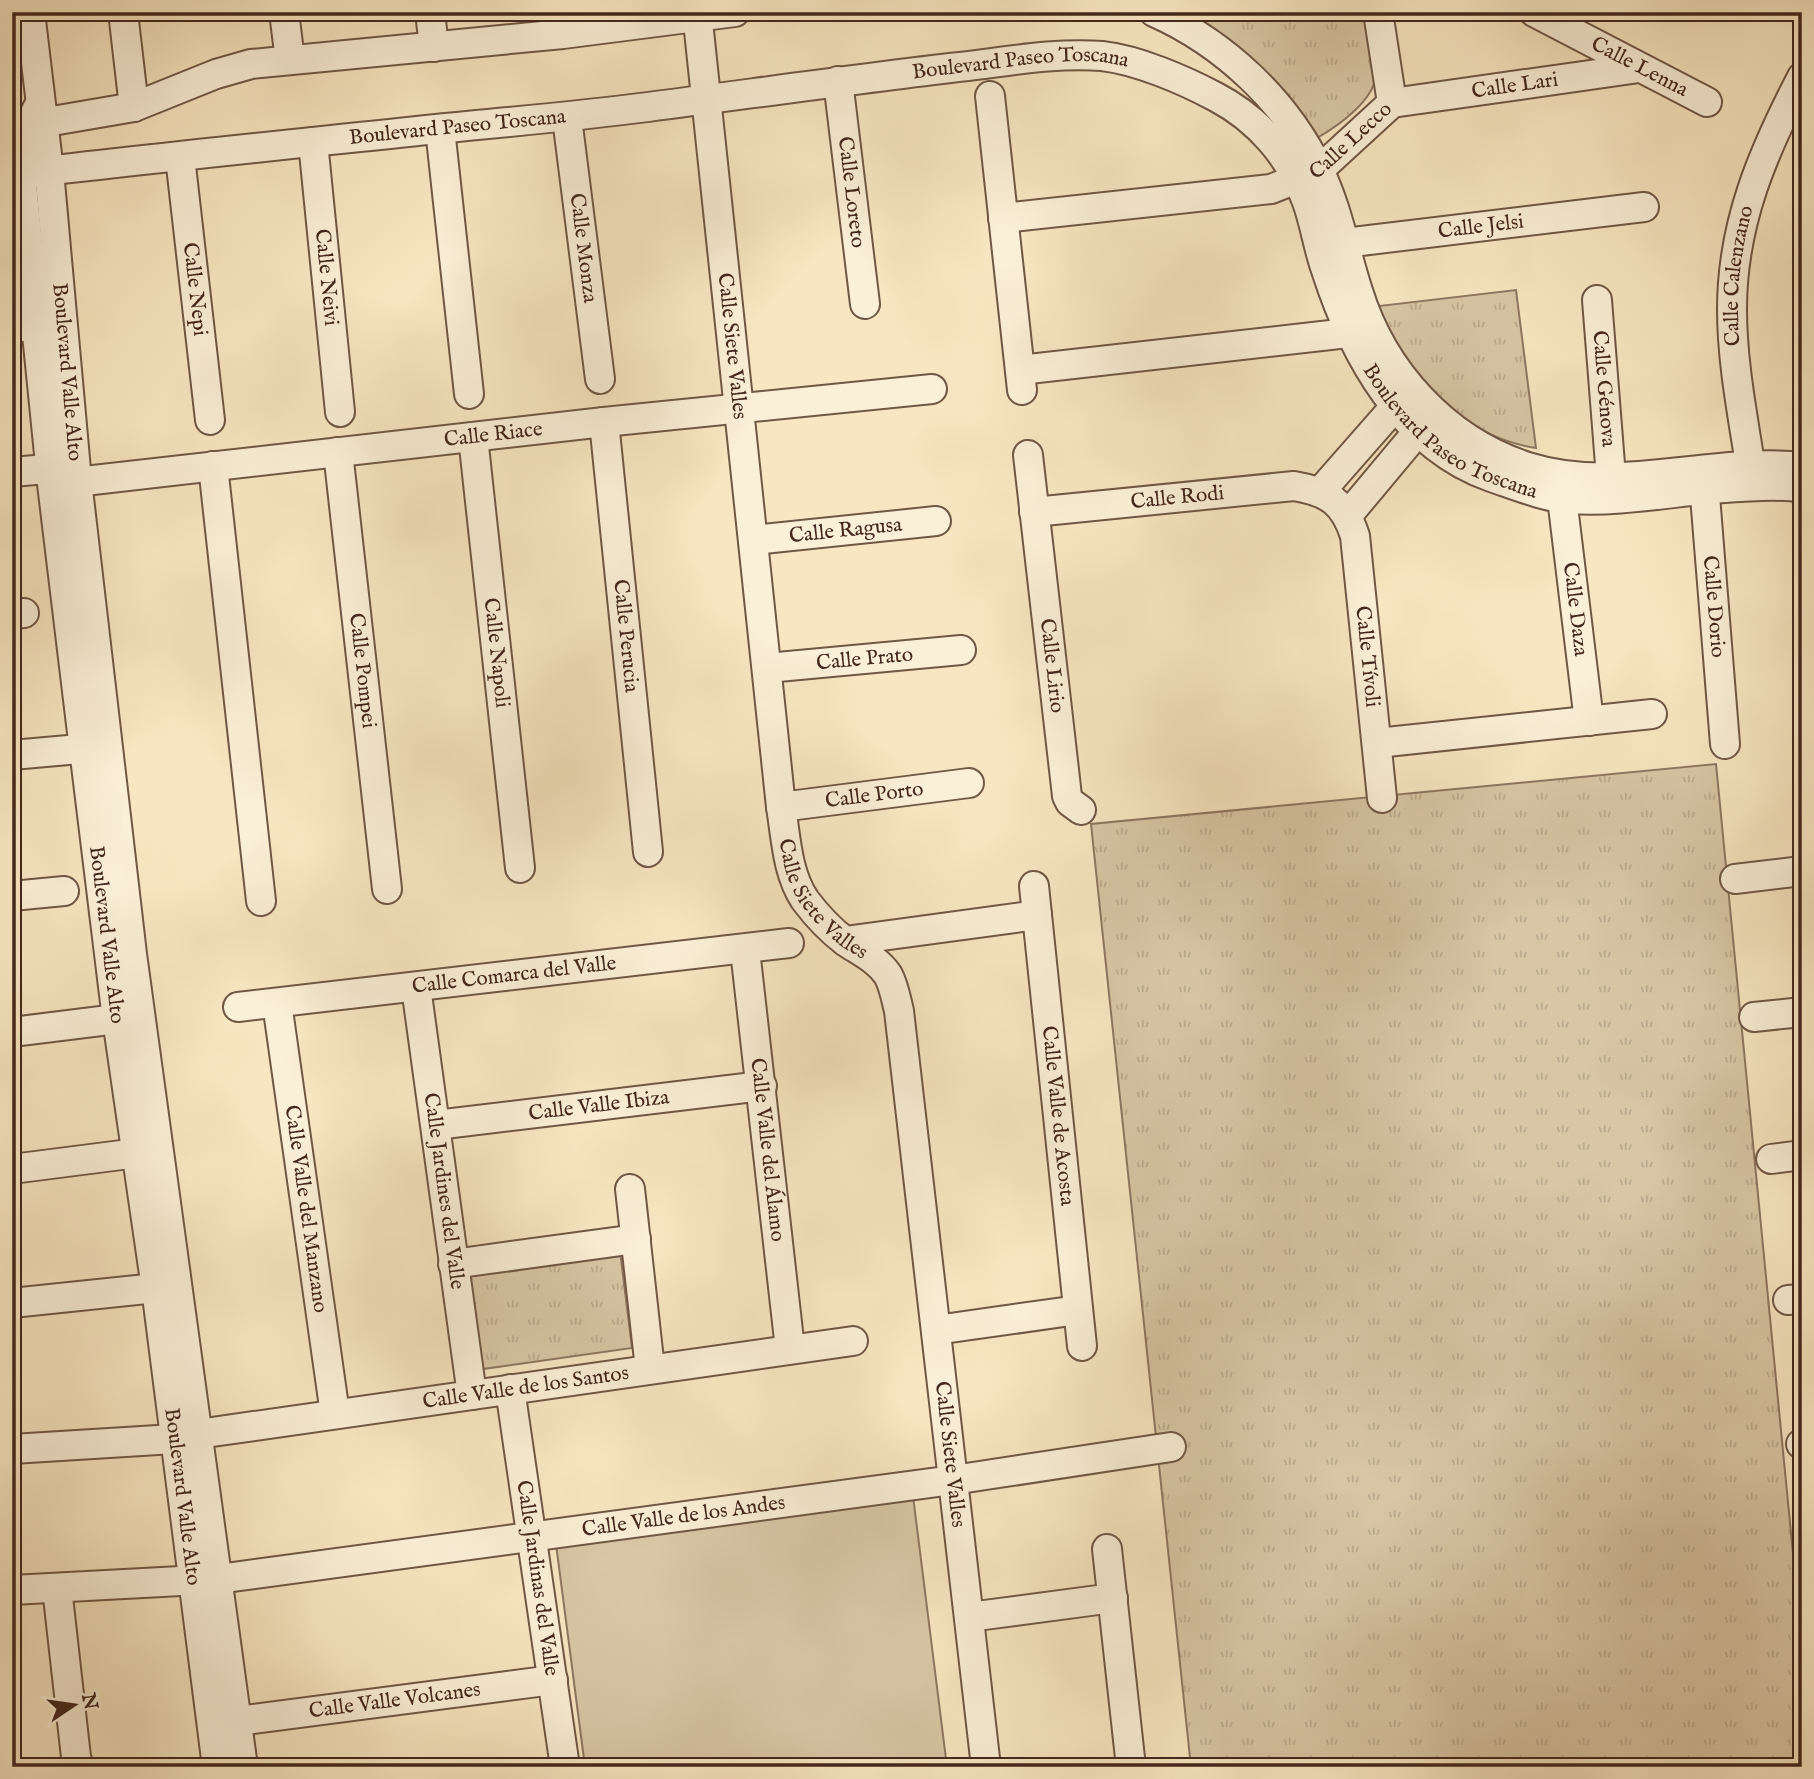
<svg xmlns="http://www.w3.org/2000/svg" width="1814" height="1779" viewBox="0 0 1814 1779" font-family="'IM FELL English',serif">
<defs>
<pattern id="grass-tufts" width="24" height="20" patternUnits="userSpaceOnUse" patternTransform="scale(1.75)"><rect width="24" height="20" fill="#d8c6a5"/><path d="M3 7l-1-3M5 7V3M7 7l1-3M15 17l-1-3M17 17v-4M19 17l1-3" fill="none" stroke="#bbaa8e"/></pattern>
</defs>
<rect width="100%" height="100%" fill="#f7e6c1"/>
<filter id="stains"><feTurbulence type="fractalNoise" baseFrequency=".00286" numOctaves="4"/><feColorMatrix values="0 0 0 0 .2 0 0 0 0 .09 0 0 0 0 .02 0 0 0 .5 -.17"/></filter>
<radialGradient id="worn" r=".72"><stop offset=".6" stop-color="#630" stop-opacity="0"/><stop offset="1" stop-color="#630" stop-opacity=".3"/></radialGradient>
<!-- grass -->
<path fill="url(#grass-tufts)" stroke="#8e7661" stroke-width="2" d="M1183 12H1367C1370 32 1376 54 1376 74 1375 100 1338 126 1317 138Z
M1516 290 1536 448C1463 437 1401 374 1379 306Z
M1716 764 1802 1646V1767H1191L1091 824Z
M620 1251 632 1348 483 1369 468 1270Z"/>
<!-- pitch -->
<path fill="#d8c6a5" stroke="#8e7661" stroke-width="2" d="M913 1496 947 1767H585L556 1544Z"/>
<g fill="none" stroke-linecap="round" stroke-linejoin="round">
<!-- minor casing -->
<g stroke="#705746" stroke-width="32">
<g id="minor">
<path id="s1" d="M30 12 49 171 77 481 132 954 243 1767"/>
<path d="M123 12 134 107"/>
<path d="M284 12 290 60"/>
<path d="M430 12 434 47"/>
<path id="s2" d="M697 12 781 807C786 838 787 873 805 900 817 916 830 930 846 942 861 952 878 960 888 975 894 986 896 999 899 1011L986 1767"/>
<path d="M1154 12C1224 43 1286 101 1319 170 1338 209 1345 251 1358 291 1383 372 1446 441 1528 467 1617 495 1711 457 1802 467"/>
<path id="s3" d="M1534 12 1707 102"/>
<path id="s4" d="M838 81 865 304"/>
<path d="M990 96 1022 390"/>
<path id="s5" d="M1392 103 1639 68"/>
<path id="s6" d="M39 105 26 131 21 174 52 484 84 749 117 1019 156 1288 217 1767"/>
<path id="s7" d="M567 118 600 379"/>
<path d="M29 125 134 107 216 74 251 64 563 34 735 12"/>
<path d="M440 129 469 394"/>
<path id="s8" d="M313 142 340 412"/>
<path id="s9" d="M180 157 210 420"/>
<path id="s10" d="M12 175C153 158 295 144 436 129 507 122 578 116 648 107 749 94 849 80 950 68 1000 63 1052 52 1102 56 1138 60 1184 80 1216 97 1258 119 1291 157 1307 202 1315 224 1318 248 1326 270 1353 354 1403 446 1491 477 1515 485 1544 497 1569 499 1626 503 1684 489 1741 487 1761 486 1782 484 1802 488"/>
<path id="s11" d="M1003 218 1271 189 1319 170 1392 103 1378 12"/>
<path id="s12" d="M1328 245 1644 207"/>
<path id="s13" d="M1597 300 1611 477"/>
<path d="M12 328 56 323"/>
<path d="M1020 370 1348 333"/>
<path id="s14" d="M604 422 648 852"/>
<path id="s15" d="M473 437 520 868"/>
<path id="s16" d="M338 452 387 889"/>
<path id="s17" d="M1028 455 1067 796 1070 802 1081 810"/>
<path d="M213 466 261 901"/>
<path id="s18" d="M1703 471 1725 744"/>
<path d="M12 472 70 467"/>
<path id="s19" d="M58 484 604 422 932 389"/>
<path id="s20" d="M1753 484C1745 426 1732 368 1732 309 1732 223 1763 152 1802 77"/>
<path d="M1320 492 1406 394"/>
<path id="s21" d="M1562 498 1589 721"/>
<path id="s22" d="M1034 512 1294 486C1329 492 1344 502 1355 536L1382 798"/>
<path d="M1348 515 1429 418"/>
<path id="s23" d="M753 540 936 521"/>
<path d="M12 614 24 613"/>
<path id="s24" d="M767 668 961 650"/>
<path d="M1377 743 1652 714"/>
<path d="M12 755 102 747"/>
<path id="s25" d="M781 807 969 783"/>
<path d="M1735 879 1802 871"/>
<path id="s26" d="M1034 886 1082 1346"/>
<path d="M12 896 64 891"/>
<path d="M845 941 1037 915"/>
<path id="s27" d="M745 950 790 1349"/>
<path id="s28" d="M416 987 472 1395"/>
<path id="s29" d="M277 1003 335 1414"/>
<path id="s30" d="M238 1007 789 943"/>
<path d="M1754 1017 1802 1012"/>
<path d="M12 1032 117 1019"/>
<path id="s31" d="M436 1125 762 1086"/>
<path d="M1771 1159 1802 1155"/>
<path d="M12 1169 137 1153"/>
<path d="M630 1189 650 1369"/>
<path d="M453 1264 636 1239"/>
<path d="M1788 1300 1802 1299"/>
<path d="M12 1303 156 1288"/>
<path d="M936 1330 1078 1310"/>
<path id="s32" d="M510 1389 565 1767"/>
<path id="s33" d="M198 1434 853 1341"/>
<path d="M1801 1444H1802"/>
<path d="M12 1449 174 1439"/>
<path d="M1107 1549 1131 1767"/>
<path d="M57 1588 76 1757 79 1767"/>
<path id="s34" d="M12 1590 218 1579 953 1480 1171 1447"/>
<path d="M969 1617 1113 1598"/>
<path id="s35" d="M237 1721 553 1680"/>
</g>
</g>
<!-- minor -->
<use href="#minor" stroke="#faefd7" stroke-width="28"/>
</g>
<g text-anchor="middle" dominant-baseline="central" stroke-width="5" stroke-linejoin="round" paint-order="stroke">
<!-- street labels -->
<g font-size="21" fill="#43271d" stroke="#faefd7">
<text stroke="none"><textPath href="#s3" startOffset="119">Calle Lenna</textPath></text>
<text stroke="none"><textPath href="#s10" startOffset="1015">Boulevard Paseo Toscana</textPath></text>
<text stroke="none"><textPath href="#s5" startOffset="124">Calle Lari</textPath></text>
<text stroke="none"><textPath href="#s10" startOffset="448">Boulevard Paseo Toscana</textPath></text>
<text stroke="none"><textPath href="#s11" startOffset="364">Calle Lecco</textPath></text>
<text stroke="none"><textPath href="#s4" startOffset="112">Calle Loreto</textPath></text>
<text stroke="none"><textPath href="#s12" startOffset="154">Calle Jelsi</textPath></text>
<text stroke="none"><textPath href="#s7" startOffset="131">Calle Monza</textPath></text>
<text stroke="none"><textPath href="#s8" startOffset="136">Calle Neivi</textPath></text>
<text stroke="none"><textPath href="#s20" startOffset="210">Calle Calenzano</textPath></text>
<text stroke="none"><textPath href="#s9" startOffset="133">Calle Nepi</textPath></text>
<text stroke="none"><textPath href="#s2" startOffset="336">Calle Siete Valles</textPath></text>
<text stroke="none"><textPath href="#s1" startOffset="362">Boulevard Valle Alto</textPath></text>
<text stroke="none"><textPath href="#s13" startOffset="89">Calle Génova</textPath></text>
<text stroke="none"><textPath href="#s10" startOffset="1645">Boulevard Paseo Toscana</textPath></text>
<text stroke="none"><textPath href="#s19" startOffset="438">Calle Riace</textPath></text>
<text stroke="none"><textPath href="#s22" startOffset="144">Calle Rodi</textPath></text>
<text stroke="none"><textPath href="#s23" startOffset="93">Calle Ragusa</textPath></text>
<text stroke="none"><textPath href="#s18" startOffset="136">Calle Dorio</textPath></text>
<text stroke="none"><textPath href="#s21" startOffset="112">Calle Daza</textPath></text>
<text stroke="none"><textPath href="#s14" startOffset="215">Calle Perucia</textPath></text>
<text stroke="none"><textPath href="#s15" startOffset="217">Calle Napoli</textPath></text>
<text stroke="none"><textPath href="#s22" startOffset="467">Calle Tívoli</textPath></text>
<text stroke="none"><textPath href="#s24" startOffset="98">Calle Prato</textPath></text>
<text stroke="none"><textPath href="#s17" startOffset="212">Calle Lirio</textPath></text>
<text stroke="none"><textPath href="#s16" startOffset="220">Calle Pompei</textPath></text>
<text stroke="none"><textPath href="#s25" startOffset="94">Calle Porto</textPath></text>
<text stroke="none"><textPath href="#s2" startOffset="905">Calle Siete Valles</textPath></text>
<text stroke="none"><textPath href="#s6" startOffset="838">Boulevard Valle Alto</textPath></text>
<text stroke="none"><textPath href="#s30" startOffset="278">Calle Comarca del Valle</textPath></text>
<text stroke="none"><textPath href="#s31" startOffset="164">Calle Valle Ibiza</textPath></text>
<text stroke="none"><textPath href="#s26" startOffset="231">Calle Valle de Acosta</textPath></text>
<text stroke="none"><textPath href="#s27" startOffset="201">Calle Valle del Álamo</textPath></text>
<text stroke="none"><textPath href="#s28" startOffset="206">Calle Jardines del Valle</textPath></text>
<text stroke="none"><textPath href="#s29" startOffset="208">Calle Valle del Manzano</textPath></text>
<text stroke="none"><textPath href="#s33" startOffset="331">Calle Valle de los Santos</textPath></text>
<text stroke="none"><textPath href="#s2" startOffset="1493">Calle Siete Valles</textPath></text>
<text stroke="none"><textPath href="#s6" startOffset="1405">Boulevard Valle Alto</textPath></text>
<text stroke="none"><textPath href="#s34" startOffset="676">Calle Valle de los Andes</textPath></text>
<text stroke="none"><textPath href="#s32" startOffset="191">Calle Jardinas del Valle</textPath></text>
<text stroke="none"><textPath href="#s35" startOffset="159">Calle Valle Volcanes</textPath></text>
</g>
</g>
<!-- margin -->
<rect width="1814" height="1779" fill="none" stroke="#f7e6c1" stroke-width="42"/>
<rect x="14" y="14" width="1786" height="1751" fill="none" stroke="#43271d" stroke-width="3.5"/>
<rect x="21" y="21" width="1772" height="1737" fill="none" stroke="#43271d" stroke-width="2"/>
<!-- north arrow -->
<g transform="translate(74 1705) rotate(77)" stroke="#faefd7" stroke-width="5" paint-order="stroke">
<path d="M0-5L12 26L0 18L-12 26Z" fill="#43271d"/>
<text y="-10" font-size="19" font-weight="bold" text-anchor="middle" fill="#43271d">N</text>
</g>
<rect width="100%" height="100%" filter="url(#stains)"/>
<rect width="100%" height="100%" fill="url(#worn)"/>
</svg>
